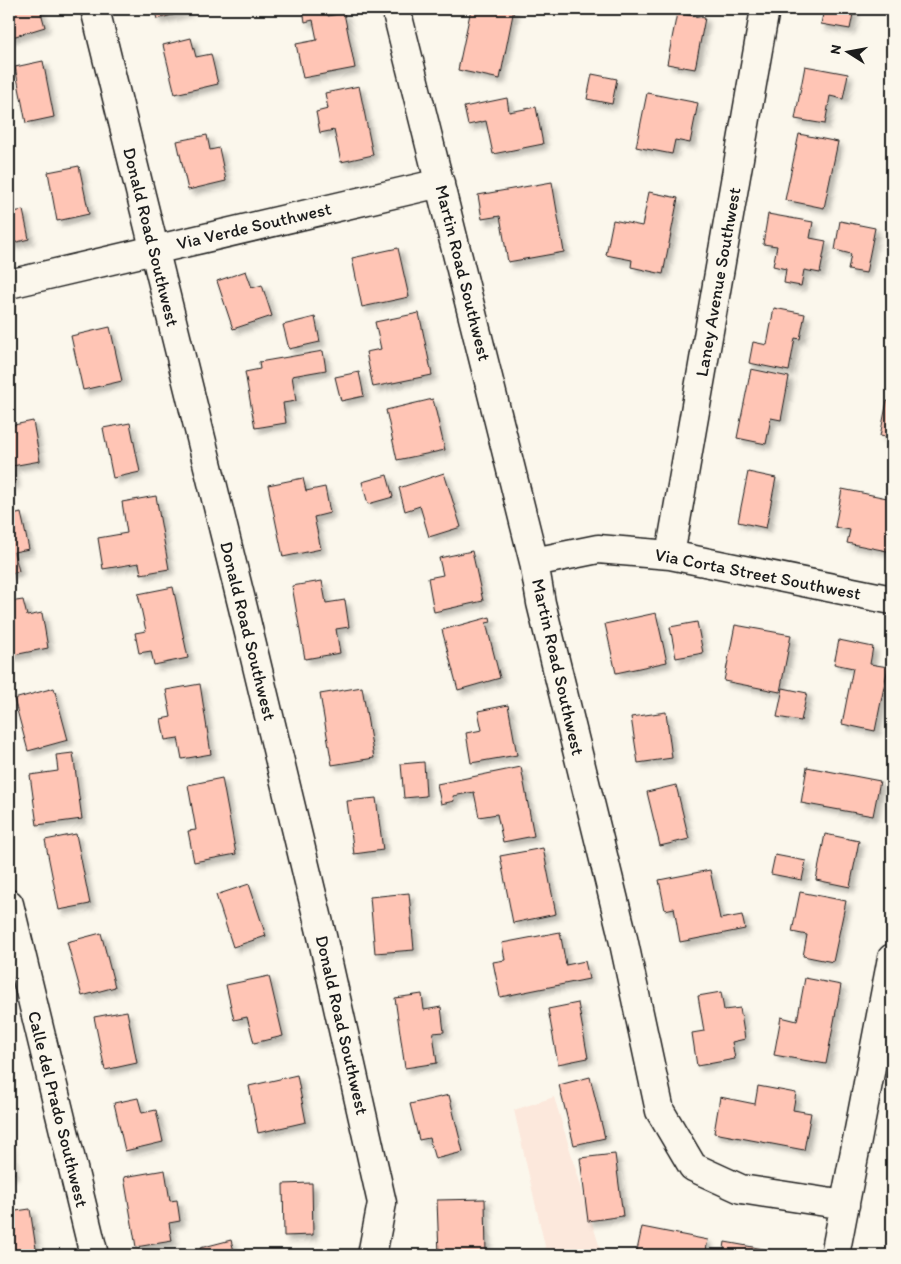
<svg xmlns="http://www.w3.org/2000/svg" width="901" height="1264" viewBox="0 0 901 1264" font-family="Itim,sans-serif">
<defs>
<filter id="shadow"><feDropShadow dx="4.5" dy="4.5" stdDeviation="2.5" flood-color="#0004"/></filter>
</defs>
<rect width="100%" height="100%" fill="#fbf7ec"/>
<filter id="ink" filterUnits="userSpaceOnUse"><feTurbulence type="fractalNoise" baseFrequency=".02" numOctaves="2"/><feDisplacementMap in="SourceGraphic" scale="10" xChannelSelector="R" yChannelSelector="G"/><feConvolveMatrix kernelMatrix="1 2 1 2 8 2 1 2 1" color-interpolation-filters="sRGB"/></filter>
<g filter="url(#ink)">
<!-- built -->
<path fill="#fce8dc" d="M554 1097 602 1255H547L514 1110Z"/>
<!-- building -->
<path fill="#ffc5b5" stroke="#1c1c1c" filter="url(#shadow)" d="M9 9H40L45 27 9 38Z
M154 9H188V11L157 19Z
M303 9H327L328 16 344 13 355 68 303 78 296 44 317 40 313 20 305 22Z
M471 9H514L500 79 458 70Z
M824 9H854L850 29 821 24Z
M677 13 705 18 695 69 667 64Z
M191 38 196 57 211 54 218 84 175 94 163 45Z
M43 61 54 117 26 123 15 67Z
M805 66 848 74 843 99 830 96 825 124 795 119Z
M592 74 617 79 612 104 587 99Z
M359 86 373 155 341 162 334 130 320 133 316 112 328 109 325 93Z
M647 93 698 103 690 143 675 140 672 154 636 147Z
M507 98 509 112 536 107 543 144 493 154 486 121 468 125 464 107Z
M799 134 838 142 824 208 785 200Z
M207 135 210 150 219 148 226 181 188 190 177 141Z
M79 166 89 214 57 221 48 172Z
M552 182 564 252 508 262 500 216 482 219 478 195Z
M649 192 678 198 663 274 631 267 632 260 606 255 613 220 642 226Z
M23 210 29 239 9 244V213Z
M768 214 813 222 810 238 826 241 820 273 804 270 801 286 784 283 786 269 773 266 777 246 763 244Z
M840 221 875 228 866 273 848 270 851 254 835 250Z
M398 248 409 297 362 307 352 258Z
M246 271 252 288 262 285 272 316 233 329 217 281Z
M774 308 805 314 800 339 795 338 789 371 749 363 753 342 767 345Z
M419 313 432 375 373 387 366 352 381 349 375 322Z
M315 317 320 342 289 349 283 325Z
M110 327 122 381 83 390 71 336Z
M323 351 326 370 292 376 296 401 283 403 286 423 255 428 245 372 260 369 259 362Z
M751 369 789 377 781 420 771 418 766 444 737 438Z
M359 372 364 396 341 401 335 377Z
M433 399 445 450 397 460 386 410Z
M887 401 892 402V438L880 436Z
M33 421 40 461 12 466 15 483 9 484V426Z
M130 423 140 472 113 478 103 428Z
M748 472 776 478 766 528 738 522Z
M444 473 461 527 429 537 420 506 405 511 399 488Z
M387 475 393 497 368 504 362 482Z
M303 478 306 491 325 487 330 513 314 517 321 549 283 557 268 485Z
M842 489 892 499V552L847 543 850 530 835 527Z
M156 496 169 569 141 574 139 563 103 569 98 538 127 533 122 502Z
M21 513 29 549 14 552 19 571 9 574V516Z
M472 551 483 601 434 612 428 578 443 575 439 558Z
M322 581 326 603 345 600 349 627 336 629 340 653 305 659 292 586Z
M173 587 188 658 154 665 151 651 139 653 135 633 146 631 138 594Z
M23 600 27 616 42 613 48 648 9 656V602Z
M656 613 667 662 616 673 605 624Z
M490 617 491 622 486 623 500 678 458 690 442 630Z
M697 622 703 653 676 658 670 627Z
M735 625 791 635 780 692 724 681Z
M839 640 873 647 870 664 888 667 875 731 842 724 853 668 834 664Z
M200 684 211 754 182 759 178 738 165 740 161 719 171 717 166 690Z
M362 687 374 758 332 765 320 694Z
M54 688 68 740 28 751 14 699Z
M783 688 807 693 801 721 777 717Z
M508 705 517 755 471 763 466 733 482 730 478 711Z
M666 712 672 758 638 763 631 717Z
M73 753 82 819 37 825 30 775 58 771 56 755Z
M424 762 426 796 404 798 401 764Z
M521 767 534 836 503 842 497 814 479 817 474 792 453 796 454 801 441 804 437 784Z
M807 767 880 781 873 816 801 803Z
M222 778 236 854 194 862 188 831 196 830 188 785Z
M676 785 689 839 660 846 647 792Z
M376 798 383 850 354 854 347 801Z
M76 834 90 904 59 910 45 840Z
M825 834 859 841 850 887 816 880Z
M543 848 556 914 513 923 500 856Z
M775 855 806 861 802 880 771 874Z
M710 870 720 919 742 915 745 929 680 942 674 908 665 910 659 880Z
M249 884 266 936 233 947 216 895Z
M800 892 846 901 833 962 803 956 807 935 792 932Z
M409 893 414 950 375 953 370 897Z
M560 932 566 965 585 961 589 979 500 997 493 962 505 960 502 943Z
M101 933 115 987 82 996 67 942Z
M269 976 283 1036 254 1043 247 1017 234 1020 226 985Z
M805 978 841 985 826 1064 774 1055 781 1017 797 1021Z
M721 992 724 1010 740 1008 745 1039 732 1042 735 1059 697 1066 692 1033 704 1031 698 996Z
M422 994 424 1010 441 1007 444 1032 433 1033 437 1063 405 1068 395 998Z
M578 1003 588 1058 558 1064 548 1009Z
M127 1011 137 1063 105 1070 94 1017Z
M297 1075 306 1122 258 1133 249 1086Z
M590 1077 605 1138 574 1145 559 1085Z
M758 1086 796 1093 793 1110 811 1113 804 1150 714 1133 720 1097 755 1104Z
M449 1095 463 1152 435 1159 429 1138 419 1140 410 1104Z
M138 1098 142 1113 156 1110 163 1142 125 1151 114 1103Z
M9 1141 14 1174 9 1175Z
M615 1154 623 1216 588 1221 580 1158Z
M165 1170 170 1201 177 1200 180 1221 169 1223 172 1241 136 1247 124 1177Z
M312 1183 313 1235 284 1236 283 1184Z
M485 1199 486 1255H439L437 1200Z
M30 1209 37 1255H9V1212Z
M892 1224V1255H887Z
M642 1227 708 1240 705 1255H636Z
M231 1240 235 1255H202L200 1248Z
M725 1242 786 1253 785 1255H723Z"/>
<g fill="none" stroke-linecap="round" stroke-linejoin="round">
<!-- minor casing -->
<g stroke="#1c1c1c" stroke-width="31">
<path id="minor" d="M95 9 243 608 322 936 382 1203 372 1255
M396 9 534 562 541 603 621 929 660 1111 693 1167 741 1189 845 1205
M9 284 440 183
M670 555 765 9
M534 562 598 549 670 555 892 600
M9 904 94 1255
M835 1255 892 958"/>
</g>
<!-- minor -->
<use href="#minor" stroke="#fbf7ec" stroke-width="28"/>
</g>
</g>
<g text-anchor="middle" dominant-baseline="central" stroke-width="4.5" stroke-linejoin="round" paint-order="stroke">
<!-- street labels -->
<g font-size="18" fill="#1c1c1c" stroke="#fbf7ec">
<text transform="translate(254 226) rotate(-13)">Via Verde Southwest</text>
<text transform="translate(151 237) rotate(76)">Donald Road Southwest</text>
<text transform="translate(463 273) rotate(76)">Martin Road Southwest</text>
<text transform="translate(718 282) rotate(-80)">Laney Avenue Southwest</text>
<text transform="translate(758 574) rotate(11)">Via Corta Street Southwest</text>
<text transform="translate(248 631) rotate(76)">Donald Road Southwest</text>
<text transform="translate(558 667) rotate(77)">Martin Road Southwest</text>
<text transform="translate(342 1025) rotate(77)">Donald Road Southwest</text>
<text transform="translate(58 1109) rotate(76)">Calle del Prado Southwest</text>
</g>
</g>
<!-- margin -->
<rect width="901" height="1264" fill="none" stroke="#fbf7ec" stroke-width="30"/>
<rect x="15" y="15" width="871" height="1234" fill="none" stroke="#1c1c1c" stroke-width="2" filter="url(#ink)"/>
<!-- north arrow -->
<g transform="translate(848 52) rotate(281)" stroke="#fbf7ec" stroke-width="4" paint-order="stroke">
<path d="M0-4L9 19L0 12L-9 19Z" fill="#1c1c1c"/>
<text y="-8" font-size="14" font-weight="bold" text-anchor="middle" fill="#1c1c1c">N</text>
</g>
</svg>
